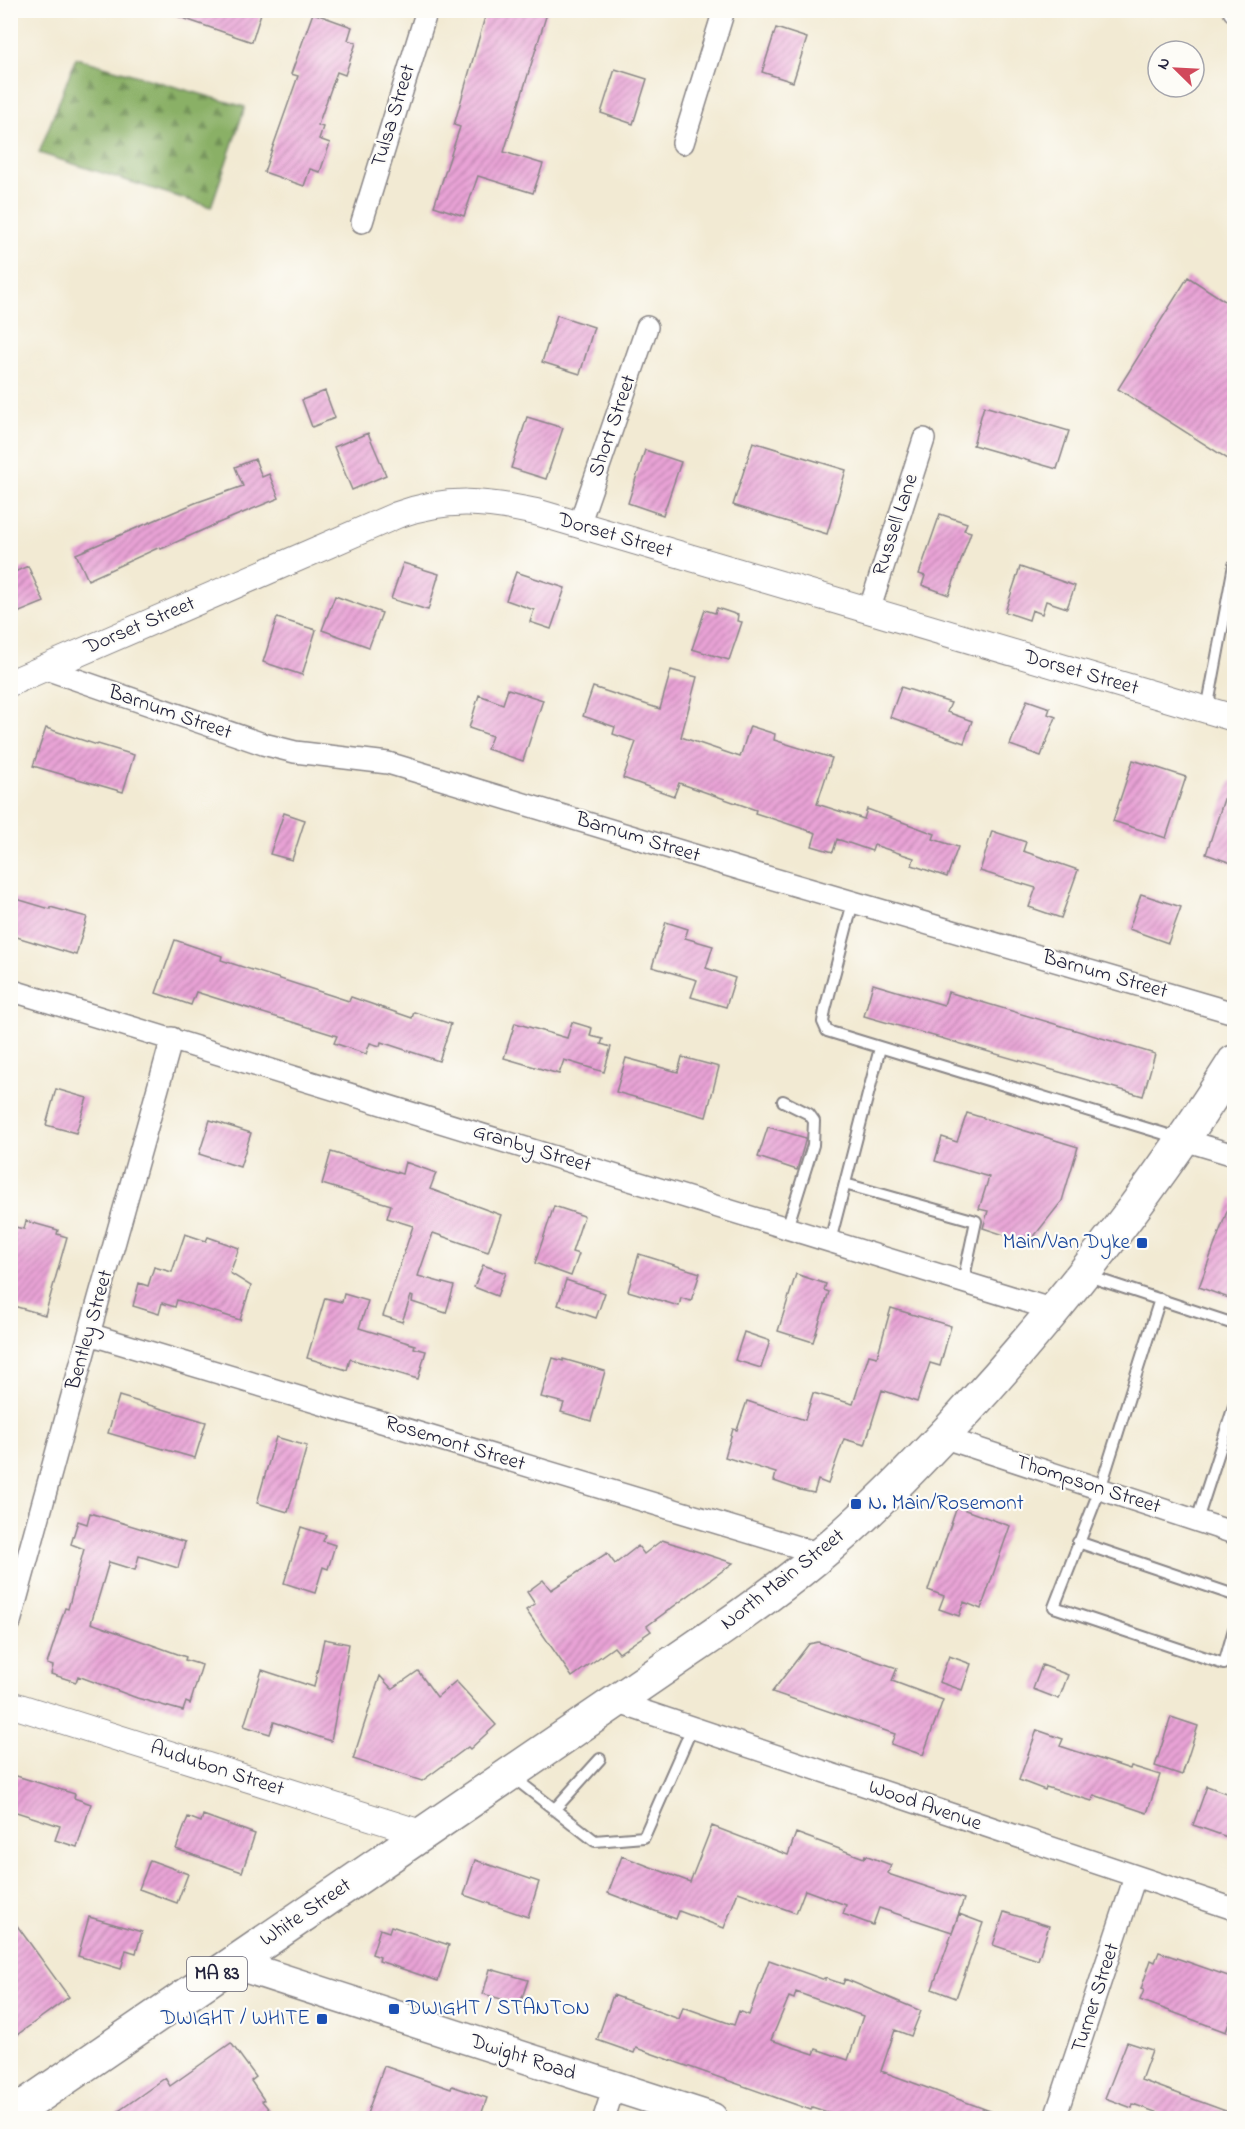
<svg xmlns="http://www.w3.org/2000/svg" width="1245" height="2129" viewBox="0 0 1245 2129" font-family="'Indie Flower',sans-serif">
<defs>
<pattern id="forest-firs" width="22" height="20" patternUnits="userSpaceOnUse" patternTransform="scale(1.5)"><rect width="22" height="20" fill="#8ab066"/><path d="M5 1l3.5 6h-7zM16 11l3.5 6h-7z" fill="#708f55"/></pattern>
<pattern id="building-hatch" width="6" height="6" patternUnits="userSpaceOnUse" patternTransform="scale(1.5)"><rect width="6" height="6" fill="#e9a3d6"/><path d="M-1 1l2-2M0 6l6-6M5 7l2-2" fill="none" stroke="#bc84af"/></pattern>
</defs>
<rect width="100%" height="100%" fill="#fdfcf7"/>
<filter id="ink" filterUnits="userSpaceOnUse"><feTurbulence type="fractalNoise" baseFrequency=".0167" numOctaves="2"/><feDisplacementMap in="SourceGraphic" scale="12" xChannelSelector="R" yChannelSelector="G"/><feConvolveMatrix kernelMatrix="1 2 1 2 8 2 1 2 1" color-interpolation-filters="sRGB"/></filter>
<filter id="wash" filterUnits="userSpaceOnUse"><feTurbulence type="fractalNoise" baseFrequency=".008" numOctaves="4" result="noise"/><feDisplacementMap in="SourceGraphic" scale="24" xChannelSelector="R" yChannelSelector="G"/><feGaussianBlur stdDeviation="1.35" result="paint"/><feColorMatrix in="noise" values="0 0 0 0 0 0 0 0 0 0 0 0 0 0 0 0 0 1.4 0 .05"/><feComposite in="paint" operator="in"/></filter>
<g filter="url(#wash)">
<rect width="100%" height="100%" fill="#f2ead3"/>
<!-- forest -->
<path fill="url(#forest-firs)" stroke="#566950" stroke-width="1.5" d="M76 58 245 107 211 207 39 153Z"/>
<g id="blocks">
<!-- building -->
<path fill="url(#building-hatch)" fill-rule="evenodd" d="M172 10H262L252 42 171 14Z
M487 10H548L504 152 543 164 533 193 478 176 464 216 434 206 460 127 454 125Z
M313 13 352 27 348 40 356 43 345 75 337 72 318 125 323 127 319 139 330 143 320 172 310 169 304 186 264 172 298 76 291 74Z
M776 28 807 38 793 82 762 72Z
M615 69 647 79 633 124 601 113Z
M1188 277 1234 307V463L1118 389Z
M557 315 594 327 580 374 542 362Z
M325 391 335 418 312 427 302 400Z
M984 406 1069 431 1057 469 973 445Z
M527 417 563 428 546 479 511 468Z
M368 433 386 475 352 490 334 447Z
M753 442 846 470 827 534 733 505Z
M645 450 681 462 663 515 628 503Z
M255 459 262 477 269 474 279 498 216 524 161 549 160 547 88 580 76 554 195 503 243 486 235 467Z
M940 514 967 523 964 530 971 532 949 595 922 585 925 576 919 574Z
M403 563 439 574 428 610 391 599Z
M28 566 44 602 10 616V574Z
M1020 567 1075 586 1067 608 1046 601 1042 614 1032 610 1029 620 1005 612Z
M516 572 565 588 551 629 530 622 534 610 506 600Z
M335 596 382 613 369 647 322 630Z
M717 608 738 615 737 621 742 622 729 660 692 649 705 610 715 613Z
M277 618 316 630 302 675 263 662Z
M671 670 697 677 681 737 740 757 750 726 775 734 774 740 832 758 817 804 864 819 867 809 935 834 933 839 958 847 947 877 912 865 914 858 874 845 872 851 837 839 833 852 812 846 816 833 755 813 756 810 679 783 674 796 623 778 636 742 613 734 615 727 583 716 593 687 660 709Z
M901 687 951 703 947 712 972 721 964 743 890 717Z
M508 689 543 700 523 761 487 749 492 736 469 728 479 695 503 704Z
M1027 700 1050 708 1048 714 1056 717 1041 756 1010 745Z
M46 728 97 745 98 744 134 755 123 792 33 766Z
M1133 760 1186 777 1166 838 1113 821Z
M1230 781H1234V864L1206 854Z
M284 813 305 820 292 860 270 854Z
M992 831 1026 842 1023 851 1078 870 1061 918 1029 907 1036 888 980 871Z
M1141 894 1181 907 1168 943 1129 929Z
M10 897 50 909V907L87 917 76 955 10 935Z
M666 922 688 929 685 938 713 946 706 968 735 978 726 1007 691 997 697 980 652 967Z
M175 940 222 956 221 960 349 1001 351 997 412 1018 414 1012 451 1024 439 1061 381 1042 380 1046 370 1043 366 1054 334 1043 337 1036 196 992 191 1005 156 993Z
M873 984 944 1005 948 992 1155 1054 1143 1096 864 1016Z
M572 1022 592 1028 590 1036 603 1039 601 1044 611 1047 604 1072 564 1060 559 1074 504 1058 515 1023 567 1038Z
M682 1057 719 1067 706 1117 616 1092 626 1058 678 1072Z
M56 1089 87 1098 76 1133 46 1125Z
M967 1113 1078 1147 1062 1201 1035 1235 1032 1244 983 1228 988 1211 979 1209 989 1177 935 1161 942 1137 957 1142Z
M210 1120 251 1133 240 1167 199 1154Z
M768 1127 806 1138 797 1170 758 1157Z
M331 1152 402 1174 405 1162 436 1173 430 1189 501 1215 488 1252 433 1233 418 1276 454 1286 446 1313 412 1302 413 1297 411 1296 402 1322 383 1316 413 1226 387 1218 391 1205 322 1184Z
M1232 1198H1234V1300L1199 1287Z
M554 1206 584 1216 572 1252 579 1254 571 1276 535 1263Z
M26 1221 58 1230 57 1234 67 1237 45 1315 10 1305V1244L15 1227 24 1229Z
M185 1234 206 1241 208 1237 239 1248 230 1273 251 1286 240 1320 177 1300 175 1307 162 1303 159 1314 133 1306 139 1283 148 1286 154 1267 172 1272Z
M639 1254 700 1273 691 1301 681 1298 679 1306 628 1291Z
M483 1265 506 1273 497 1296 474 1287Z
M796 1274 826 1284 824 1290 829 1292 813 1342 778 1331Z
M566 1280 605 1293 596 1318 558 1305Z
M344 1294 368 1301 359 1328 415 1345 414 1348 426 1351 418 1379 350 1359 347 1370 307 1358 325 1298 342 1302Z
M891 1308 951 1326 940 1366 930 1363 917 1402 882 1390 865 1445 844 1439 828 1484 818 1480 814 1493 800 1490 774 1481 776 1473 725 1457 733 1429 737 1430 747 1401 805 1420 813 1393 853 1404 869 1355 877 1357Z
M744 1332 770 1341 761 1368 735 1360Z
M553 1358 563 1361V1359L605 1371 591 1421 561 1412 564 1403 541 1397Z
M119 1396 206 1422 195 1458 108 1433Z
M276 1437 307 1446 288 1512 257 1503Z
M957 1507 1010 1526 981 1609 964 1602 959 1616 939 1609 944 1596 928 1590Z
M90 1513 185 1542 178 1568 139 1556 135 1570 109 1562 91 1623 186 1657 185 1660 202 1665 190 1704 186 1702 183 1711 137 1698 78 1676 76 1682 51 1674 53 1666 47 1664 65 1608 68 1609 84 1549 71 1544 78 1521 87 1524Z
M301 1527 326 1535 323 1541 335 1545 328 1569 323 1567 315 1593 284 1583Z
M662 1540 733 1563 647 1626 651 1631 619 1653 614 1647 572 1677 526 1610 535 1604 527 1592 543 1580 551 1590 607 1553 615 1564 638 1546 644 1554Z
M324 1639 349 1644 331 1741 274 1722 270 1734 244 1726 262 1670 314 1687Z
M818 1642 897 1668 892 1681 943 1700 923 1755 891 1744 895 1734 772 1692 809 1644Z
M949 1656 971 1664 962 1690 939 1682Z
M1042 1665 1068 1675 1059 1699 1033 1689Z
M418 1671 437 1697 456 1681 496 1725 470 1749 468 1747 422 1781 353 1759 380 1676 392 1689Z
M1171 1717 1198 1726 1182 1775 1155 1766Z
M1037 1730 1063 1739 1060 1746 1130 1769 1131 1766 1160 1775 1147 1813 1094 1795 1092 1801 1046 1787 1045 1790 1019 1780Z
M10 1774 75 1794 74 1798 91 1804 77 1847 55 1840 60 1826 10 1810Z
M1207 1786 1234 1796V1826L1230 1838 1193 1825Z
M203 1815 255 1834 242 1872 176 1849 188 1817 201 1822Z
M712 1826 788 1855 796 1833 864 1858 865 1855 891 1865 888 1873 891 1875 964 1899 952 1932 879 1908 873 1925 843 1914 846 1905 805 1890 796 1913 738 1892 724 1928 679 1911 676 1919 608 1893 622 1856 690 1882Z
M150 1860 188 1874 177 1903 139 1889Z
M475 1860 539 1882 528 1917 464 1895Z
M1004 1912 1049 1926 1038 1960 993 1945Z
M959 1914 983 1923 956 1998 932 1989Z
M10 1916 69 1997 10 2040Z
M89 1917 142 1932 136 1953 126 1950 121 1969 78 1956Z
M391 1926 449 1945 438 1981 379 1961 380 1957 372 1954 380 1929 389 1932Z
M1159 1952 1234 1978V2008L1226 2032 1140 2000 1144 1990 1141 1989 1151 1960 1155 1962Z
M769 1960 825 1980V1978L843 1984 845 1979 921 2011 911 2036 895 2030 881 2071 1004 2116V2118H846L812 2107 811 2110 636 2048 634 2053 597 2040 613 1995 679 2019 683 2007 734 2025 739 2011 749 2015ZM796 1992 863 2016 848 2060 816 2049 814 2054 771 2040 789 1997 794 1999Z
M490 1969 528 1980 520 2004 483 1994Z
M1127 2042 1152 2050 1141 2080 1234 2114V2118H1172L1133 2104 1132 2108 1105 2098Z
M231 2043 256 2077 251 2081 264 2100 262 2101 276 2118H109L165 2078 170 2086Z
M384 2066 451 2089 452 2086 487 2098 480 2118H379L367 2114Z"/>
</g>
</g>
<g filter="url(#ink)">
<use href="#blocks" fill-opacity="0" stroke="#8a8687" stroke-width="1.5"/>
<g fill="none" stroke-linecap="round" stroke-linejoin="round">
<!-- service casing -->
<g stroke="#8a8687" stroke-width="14">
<path id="service" d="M1207 710 1234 565
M853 902 825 1010 823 1022 827 1031 1178 1138
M783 1101 809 1114 814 1121 813 1145 787 1228
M845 1184 976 1221 963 1282
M830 1241 880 1048
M1085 1275 1234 1324
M1160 1299 1100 1489 1054 1607 1224 1664 1234 1629
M1197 1520 1234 1406
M1078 1542 1234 1595
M513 1777 595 1841 644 1837 692 1728
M554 1810 600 1759"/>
</g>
<!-- minor casing -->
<g stroke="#8a8687" stroke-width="24">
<path id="minor" d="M1234 10V11
M683 143 724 10
M362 222 427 10
M579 525 647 327
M869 611 924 439
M43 668 263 744 295 752 388 763 750 872 1234 1013
M10 990 1054 1310
M1184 1140 1234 1155
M89 1334 821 1554
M942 1437 1234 1533
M10 1622 89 1334 172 1038
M616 1702 1234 1909
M604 2118 614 2087
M1055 2118 1135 1877"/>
</g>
<!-- tertiary casing -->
<g stroke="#8a8687" stroke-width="28">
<path id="tertiary" d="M10 683 397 515C448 497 485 501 536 512L1234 718
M10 1704 424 1834"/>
</g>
<!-- secondary casing -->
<g stroke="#8a8687" stroke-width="33">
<path id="secondary" d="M232 1963 712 2118"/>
</g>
<!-- primary casing -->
<g stroke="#8a8687" stroke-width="36">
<path id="primary" d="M10 2116 691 1650C734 1621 776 1591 815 1559 866 1517 913 1468 958 1420 1060 1309 1154 1189 1234 1062"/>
</g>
<!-- service -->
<use href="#service" stroke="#fff" stroke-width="10"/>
<!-- minor -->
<use href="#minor" stroke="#fff" stroke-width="21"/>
<!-- tertiary -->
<use href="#tertiary" stroke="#fff" stroke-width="26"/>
<!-- secondary -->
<use href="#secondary" stroke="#fff" stroke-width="30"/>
<!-- primary -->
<use href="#primary" stroke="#fff" stroke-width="33"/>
</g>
</g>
<!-- markers -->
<g fill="#1a4fb4" stroke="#fdfcf7" stroke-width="2">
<rect x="1136" y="1237" width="12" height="12" rx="3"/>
<rect x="850" y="1498" width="12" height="12" rx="3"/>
<rect x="388" y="2003" width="12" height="12" rx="3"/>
<rect x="316" y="2013" width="12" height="12" rx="3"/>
</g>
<g text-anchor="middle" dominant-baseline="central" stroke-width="4.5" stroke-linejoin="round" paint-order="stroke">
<!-- shield labels -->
<rect fill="#fdfcf7" stroke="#646373" stroke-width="1.5" x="187" y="1957" width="60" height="34" rx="4.5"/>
<g font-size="20" font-weight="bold" fill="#22223b">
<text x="217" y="1974">MA 83</text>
</g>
<!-- street labels -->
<g font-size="21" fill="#22223b" stroke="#fdfcf7">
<text transform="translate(394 116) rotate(-73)">Tulsa Street</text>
<text transform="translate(613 426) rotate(-71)">Short Street</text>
<text transform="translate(896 525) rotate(-72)">Russell Lane</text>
<text transform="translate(615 536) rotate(16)">Dorset Street</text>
<text transform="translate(140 626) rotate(-23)">Dorset Street</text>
<text transform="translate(1081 673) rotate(16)">Dorset Street</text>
<text transform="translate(170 713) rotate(19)">Barnum Street</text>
<text transform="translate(638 838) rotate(17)">Barnum Street</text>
<text transform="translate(1105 975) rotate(16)">Barnum Street</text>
<text transform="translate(532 1149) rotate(17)">Granby Street</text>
<text transform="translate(90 1330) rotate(-74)">Bentley Street</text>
<text transform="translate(455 1444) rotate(17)">Rosemont Street</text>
<text transform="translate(1088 1485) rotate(18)">Thompson Street</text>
<text transform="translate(783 1580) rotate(-38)">North Main Street</text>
<text transform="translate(217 1769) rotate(18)">Audubon Street</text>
<text transform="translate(925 1806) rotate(19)">Wood Avenue</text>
<text transform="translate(306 1913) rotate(-34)">White Street</text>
<text transform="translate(1096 1998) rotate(-72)">Turner Street</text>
<text transform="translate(523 2058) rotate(18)">Dwight Road</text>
</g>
<!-- transit labels -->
<g font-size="21" fill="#164399" stroke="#fdfcf7" text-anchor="end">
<text x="1130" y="1243">Main/Van Dyke</text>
<text x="868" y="1504" text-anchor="start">N. Main/Rosemont</text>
<text x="406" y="2009" text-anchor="start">DWIGHT / STANTON</text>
<text x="310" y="2019">DWIGHT / WHITE</text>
</g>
</g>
<!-- margin -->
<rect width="1245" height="2129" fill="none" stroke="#fdfcf7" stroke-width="36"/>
<!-- north arrow -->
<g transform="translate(1176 69) rotate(294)"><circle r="28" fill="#fdfcf7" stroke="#a5a5ac" stroke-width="1.5"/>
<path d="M0-4.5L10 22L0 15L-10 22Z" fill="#d1495b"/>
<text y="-9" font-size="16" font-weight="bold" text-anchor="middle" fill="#22223b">N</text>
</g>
</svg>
